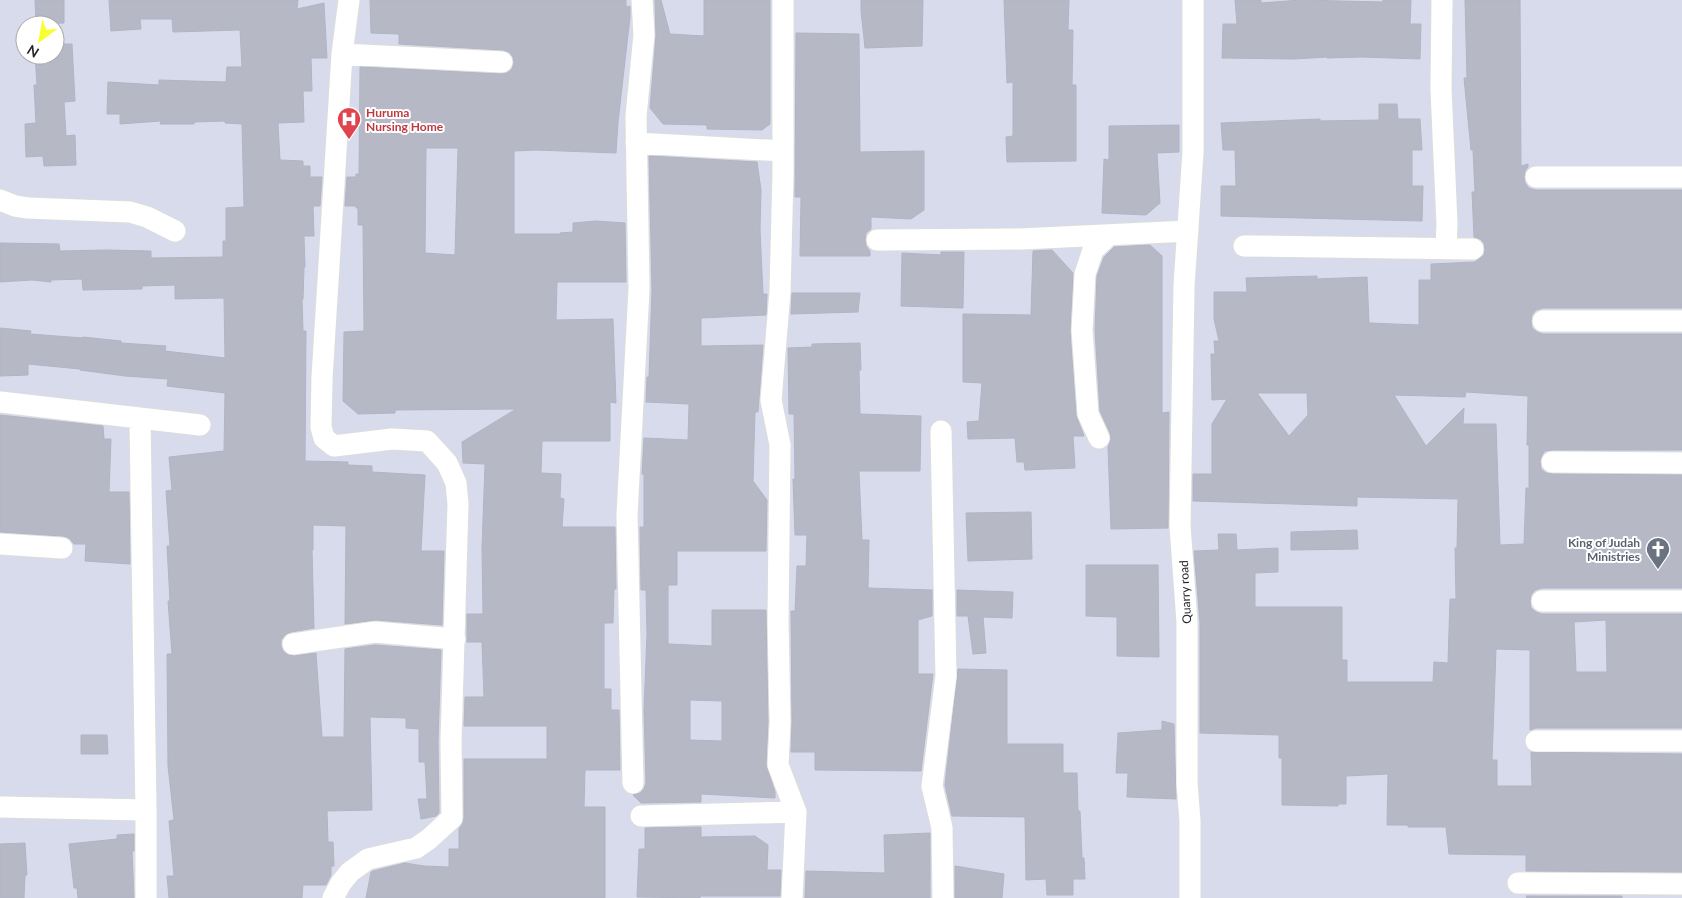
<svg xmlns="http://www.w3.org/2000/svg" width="1682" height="898" viewBox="0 0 1682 898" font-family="Lato,sans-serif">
<rect width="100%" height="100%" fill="#d7dbeb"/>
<!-- building -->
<path fill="#b6b9c5" stroke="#b1b4c5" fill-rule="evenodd" d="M35 0H64V23L36 24Z
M109 0H298L297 9 324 3 327 58H311L312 91H303L304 122 278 123 280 160 303 161V166H310V177H322L320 206H313L314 236H304L305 267H304L303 299H302L303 331H306L305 461 348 462V465L372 466V472L425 475 421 551H444L442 625 376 620 345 624 346 526 313 525V550H312L314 628 291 632 286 634 281 640V646L283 651 288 655 294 656 316 653 322 737H344L345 649 375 645 441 650 438 741 439 813 436 816 421 819 418 799H427L425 762H419V729L406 728V718L370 717 372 810 327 811 328 842H333L334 866H331V875L326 885H303L302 898H169L167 876H174L169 821 174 820 168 766 167 654H172L168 601H170L167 546H170L166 491 172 490 169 457 224 451 225 393 167 386 168 379 125 376 80 370V369L28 364V375L0 376V328L31 331 30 334 83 338V337L121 341V343L166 346 165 351 225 358 224 298 175 299V285L142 286V289L83 290 82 279 51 280V282L32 280 0 282V243L59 244 60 251 106 250 151 251V258L223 257V241H226V208L244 207 242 124 225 123V121L194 122V124H160L161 121 120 124V114H107L108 82 159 85V80L226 82 227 67H242L240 30 173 32 172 19H140L141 29 111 31Z
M370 0H626V7L630 6V17L618 122 616 153 536 150 514 151V234H561L560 233 573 232V223L596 221 625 223 626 282H557L556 320 613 319 616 403 610 402V441H542L541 473 561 474 560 498 564 499 562 527H615L616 589H614L613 623H604V689H611V710H619L620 770H585L584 807H605V898H366L371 872 373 871 405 863 424 866 449 867V849H459V829L463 823 464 818V759H547V726H464L465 697H484L482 642H467V614H483L482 548 485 464 463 463 462 442 516 409 395 410V413L358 414 343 401 344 332 364 331 363 225H358V208H356V206H345L347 177H356V174H359L360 67 501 74 507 73 512 69 514 63 513 57 509 52 503 50 399 44V34L371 33ZM426 148H458L455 255 425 253Z
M655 0H661L670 34 704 36V0H770V124L762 130 707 129V125L663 124 650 108 656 36Z
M861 0H923L922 46 865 48 861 11Z
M1004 0H1069L1068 30H1073L1072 85H1076V161L1007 162 1006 137 1013 136V82L1007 83Z
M1235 0H1261V3L1301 0 1383 2V0H1411L1410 24H1421L1420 59 1362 57 1327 58V57L1295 59 1222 58 1223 24H1237Z
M1465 0H1520L1521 166 1528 164V167L1525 171 1524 177 1525 183 1529 188 1536 190H1682V308H1543L1536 310 1532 315 1531 321 1532 328 1537 332 1543 334H1682V450H1552L1545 451 1542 455 1540 461 1541 469 1546 473 1552 474 1682 475V588H1542L1535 590 1531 595 1530 601 1531 608 1536 612 1542 614H1682V728H1536L1530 730V650L1496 649 1492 760H1497V786H1532L1531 752 1682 754V872L1526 871V855L1449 854 1446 827H1408V825H1387L1388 774 1346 776V804H1338V806L1282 805V758H1279V735L1200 733V622L1194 551 1219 550 1218 534H1236L1237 550 1278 548V572L1255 573V607H1342V660H1347V682H1433L1434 662 1448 663 1450 599H1456L1455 548H1457L1458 499 1357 497V506L1193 501V474H1212V424L1227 399 1212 400 1211 354H1215L1214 341H1219L1214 319V292H1247L1246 278 1317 276V279L1367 277 1369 323 1419 325V280H1431V264L1475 262 1484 255 1485 250 1484 243 1480 239 1474 237 1472 192H1475L1473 150H1471L1464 78H1467ZM1466 392 1528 396 1527 445H1529V488H1526L1524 544 1500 545 1496 424H1463L1464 408 1426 446 1394 395 1465 397ZM1257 393H1307L1308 415 1289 436ZM1606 620 1607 672H1576L1574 622Z
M796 33 859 34 860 152 924 151V210L911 219 871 217V229L866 233 865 240 866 246 870 251V256H800L801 197H795Z
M55 44H72L75 101 64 102 66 136 75 135 76 165 44 166 43 156 26 157 25 124 36 123 34 85H37L35 55H55Z
M1379 104H1397L1398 119H1420L1422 150H1412V186H1423L1422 221 1221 216V186H1236L1235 150H1223L1221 123 1320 119V121L1379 120Z
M1179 125V152L1157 153 1160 203 1146 215 1102 213 1104 159 1109 160V126Z
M649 156 757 162 761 190 760 230 763 294H767L766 315 701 318V346L763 345 758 412H755L753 481 767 500 766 551H677V585H668V644L712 646V610H766L768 722 766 764 775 792V798L701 794V802L641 803 633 795 640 793 644 789 646 783 644 710 647 634 646 590H641L640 527H644V474H642L644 438 688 440 689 404 646 402 647 377H649L652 289ZM690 700 722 701V741L690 740Z
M1150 245 1162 256V413L1169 412 1168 528 1111 529 1108 447 1111 439 1110 433 1100 411 1095 330 1097 276 1104 257 1114 247Z
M1052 250 1073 273 1070 331 1076 415 1084 436H1073L1075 468 1025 470 1024 462H1017L1015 438 968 439 967 422 979 421 982 383 963 382V314L1031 315 1033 251Z
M941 252H964L963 308 901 306 902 253 941 255Z
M792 293H860L858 312 791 314Z
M860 343 861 370H859L860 414 921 416 920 471H859L862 540H869L868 588 932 590V616L918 620V674H933L921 771 815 770V752H791L792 722 791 611H795L797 566H806L807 535H795L793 479H795L794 414H789L788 348 812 347V344Z
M0 415 103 426 104 439H111L109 492H129L130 564 85 561 86 544H74L69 538 63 536 0 532Z
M1031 512 1032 559 968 561 966 513Z
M1357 530 1358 549 1291 550V532Z
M1086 565H1158L1159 657 1117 656V617L1086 616Z
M957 590 1013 592 1012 618 983 617 986 653 973 654 968 616H957Z
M958 669 1007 670V744H1063V773H1077L1078 811H1080L1082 858H1084L1085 879H1073V895H1047L1046 879 1026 880 1025 817 952 816 945 785Z
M1162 721 1174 724 1176 799 1127 797 1128 773H1116L1118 733 1162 730Z
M81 735H107L108 754H81Z
M701 827V837L755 836 768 845 767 870H781L780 896H700V898L637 897 639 849H645V828Z
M930 833V898H805L806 871 885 873 884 835Z
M134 834V851H132L134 898H78L77 888H74L69 844 117 839V835Z
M25 843 27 875H25L24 898H0V844Z
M955 866 1004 874 1002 898H955Z
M1526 896H1622V898H1527Z"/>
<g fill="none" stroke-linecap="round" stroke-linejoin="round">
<!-- street casing -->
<g stroke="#e1e1cd" stroke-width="22">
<path id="street" d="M783 0V174L780 292 771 400 780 445 778 622 780 722 778 765 796 812 792 898
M1442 0 1441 89 1447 224 1446 248
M342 54 502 62
M636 143 783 151
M1536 177H1682
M0 200 15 206 28 208 130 212 147 217 175 231
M877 240 1021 239 1188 231
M1244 246 1473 249
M1543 321H1682
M0 402 200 425
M140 419 146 810V898
M941 431 946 676 932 786 942 828 943 898
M1099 438 1088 414 1082 330 1085 274 1093 250 1109 235
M1552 462 1682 463
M0 544 62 548
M1542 601H1682
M293 644 375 632 455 639
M1536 741H1682
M633 783 627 515 639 289 636 116 644 35 642 0
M0 807 146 810
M641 816 796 812
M1518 883 1682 884
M333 898 341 883 350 872 368 859 416 848 429 839 452 818 451 741 458 504 456 483 447 463 427 441 392 439 334 446 324 438 321 427 322 378 342 54 349 0
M1190 898V821L1187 783V622L1180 526 1184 286 1193 152V0"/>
</g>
<!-- street -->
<use href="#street" stroke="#fff" stroke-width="21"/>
</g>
<!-- icons -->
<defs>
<g id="hospital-pin" transform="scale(1.25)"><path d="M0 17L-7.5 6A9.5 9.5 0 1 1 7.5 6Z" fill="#e0444e" stroke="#fff"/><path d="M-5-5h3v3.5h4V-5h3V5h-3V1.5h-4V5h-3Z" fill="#fff"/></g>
<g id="church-pin" transform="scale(1.25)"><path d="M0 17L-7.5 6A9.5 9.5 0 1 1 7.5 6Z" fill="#6b7280" stroke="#fff"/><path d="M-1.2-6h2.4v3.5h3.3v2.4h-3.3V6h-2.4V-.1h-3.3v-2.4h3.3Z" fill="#fff"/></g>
</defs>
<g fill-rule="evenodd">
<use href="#hospital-pin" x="349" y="119"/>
<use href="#church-pin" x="1658" y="549"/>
</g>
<g text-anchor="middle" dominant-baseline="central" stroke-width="4" stroke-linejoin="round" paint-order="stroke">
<!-- health labels -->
<g font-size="12" font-weight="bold" fill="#be3a42" stroke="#fff" text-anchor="start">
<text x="366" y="112">Huruma<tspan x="366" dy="14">Nursing Home</tspan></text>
</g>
<!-- worship labels -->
<g font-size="12" font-weight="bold" fill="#5b616d" stroke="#fff" text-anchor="end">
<text x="1640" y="542">King of Judah<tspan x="1640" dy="14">Ministries</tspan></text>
</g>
<!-- street labels -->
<g font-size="12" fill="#272727" stroke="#fff">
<text transform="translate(1185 592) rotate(-93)">Quarry road</text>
</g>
</g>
<!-- north arrow -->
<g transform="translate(40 40) rotate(212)"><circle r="24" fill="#ffffff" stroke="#a9a9a9"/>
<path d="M0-4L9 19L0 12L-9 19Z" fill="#f8ff30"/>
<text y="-8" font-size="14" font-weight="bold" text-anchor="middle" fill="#272727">N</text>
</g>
</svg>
